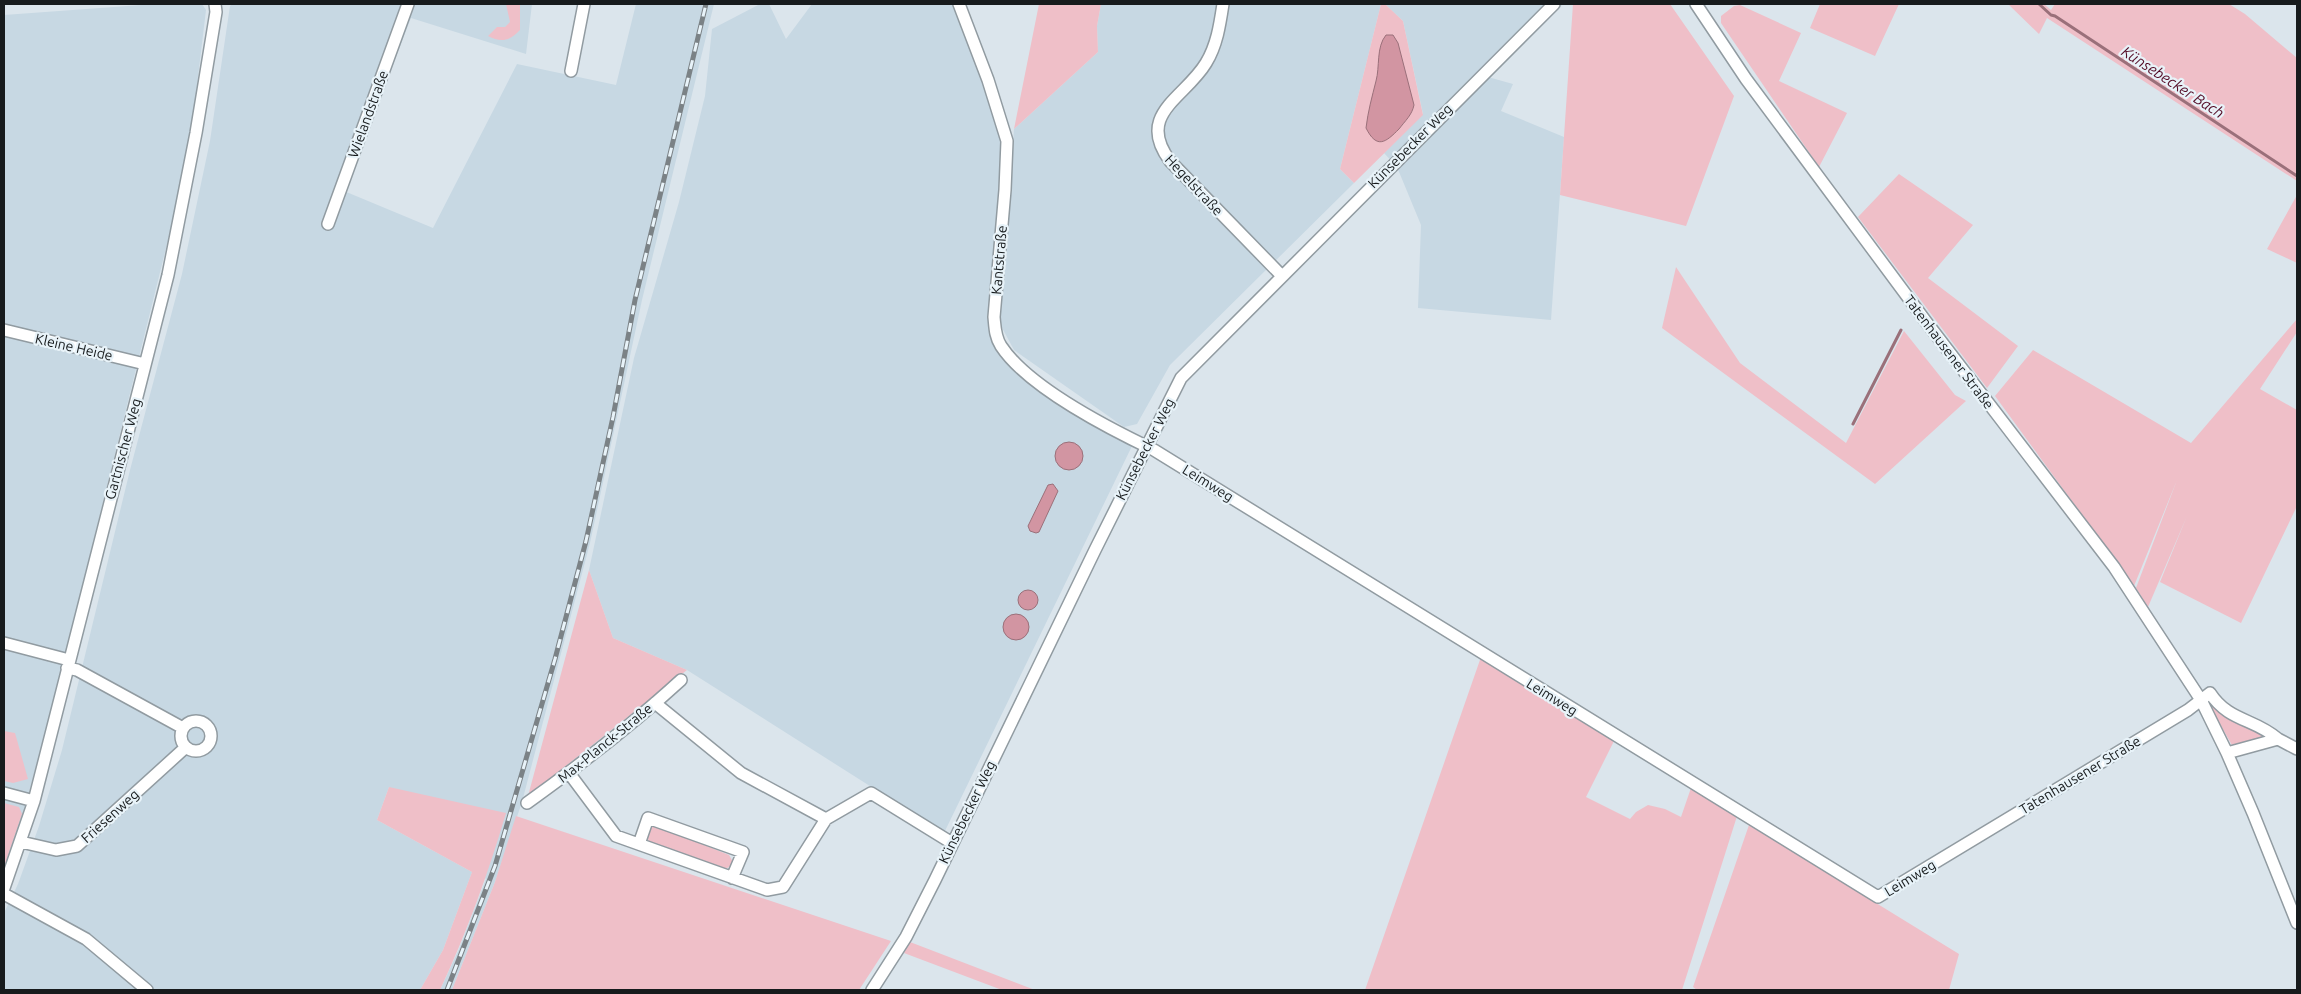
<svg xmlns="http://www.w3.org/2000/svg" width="2301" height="994" viewBox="0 0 2301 994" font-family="Ubuntu,sans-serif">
<rect width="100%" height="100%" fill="#dbe5ec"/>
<!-- built -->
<path fill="#c7d8e3" d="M155 4H202L206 10 192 127 171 228 52 708 23 814 4 871V15Z
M232 4H532L526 54 411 18 344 191 433 228 517 64 616 85 636 4H714L642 300 590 543 522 802 495 882 452 990H440L459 949 486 879 389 787 377 820 472 872 443 950 420 990H4V913L18 884 39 826 62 750 130 470 182 274 210 141 230 6Z
M760 4H769L786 39 812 4H952L1004 139 989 320 996 351 1028 379 1132 446 944 833 687 670 613 638 589 570 634 358 679 202 705 96 712 29Z
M1101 4H1381L1340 169 1354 183 1170 365 1137 424 1124 427 1014 350 1000 324 1014 129 1098 52 1097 26Z
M1385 4H1563L1488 77 1513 84 1501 111 1564 137 1551 320 1418 308 1421 225 1397 167 1384 153 1423 114 1403 21Z"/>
<!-- green -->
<path fill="#efbfc8" d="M506 4H520V30C510 41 501 43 488 36L497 27H505L510 22Z
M1039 4H1101L1097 26 1098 52 1014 129Z
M1381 4H1385L1403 21 1423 115 1354 183 1340 169Z
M1573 4H1670L1734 96 1686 226 1560 195Z
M1820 4H1899L1875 56 1810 28Z
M2008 4H2044L2051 10 2055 4H2229L2245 14 2297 58V181L2047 18 2039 34Z
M1740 5 1801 33 1779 81 1847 113 1819 167 1721 23V16L1734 6Z
M1899 174 1973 225 1928 278 2018 346 1987 388 1858 217Z
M2297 195V263L2267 249Z
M1676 267 1740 363 1846 443 1904 331 1955 395 1966 401 1875 484 1662 328Z
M2297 319V332L2260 389 2297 410V506L2241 623 2160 582 2187 516 2148 607 2136 588 2177 480 2134 586 1995 396 2033 350 2191 443Z
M589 570 613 638 687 670 528 796Z
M1481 657 1615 739 1586 797 1630 819 1636 812 1648 805 1665 809 1681 817 1692 785 1738 813 1682 990H1365Z
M2211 699 2267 736 2233 747 2208 703Z
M4 731 15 733 28 779 13 783 4 781Z
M389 787 506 813C488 874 467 932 440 990H420L443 950 472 872 377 820Z
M4 803 19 807 22 814 4 867Z
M516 816 891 941 859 990H452L495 882Z
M1749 825 1959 954 1949 990H1697L1693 987Z
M657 826 729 855 733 862 731 866 723 870 650 844 646 834 652 827Z
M910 942 1035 990H1002L904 953Z"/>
<!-- water -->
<path fill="#d295a2" stroke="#9a707a" d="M1386 35H1393L1398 43 1414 105C1412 115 1405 121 1399 129 1386 142 1377 150 1366 128 1368 111 1372 97 1376 81 1380 67 1376 47 1386 35Z
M1055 456a14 14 0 1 1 28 0a14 14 0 1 1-28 0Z
M1053 484 1058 491 1039 532 1036 533 1030 531 1028 526 1048 485Z
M1018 600a10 10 0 1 1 20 0a10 10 0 1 1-20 0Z
M1003 627a13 13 0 1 1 26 0a13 13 0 1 1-26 0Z"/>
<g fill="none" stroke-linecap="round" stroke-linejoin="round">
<!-- stream -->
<path stroke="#9a707a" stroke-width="3" d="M2039 4 2051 15 2055 16 2297 176
M1853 424 1901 330"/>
<!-- minor casing -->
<g stroke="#919ba1" stroke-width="14">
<path id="minor" d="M959 4 988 80 1007 141 1005 190 994 317C995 327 995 337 1001 346 1028 387 1110 429 1154 450L1878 897 2188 710 2210 693C2229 722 2254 718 2278 739
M1223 4C1220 24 1217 45 1206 63 1185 98 1135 114 1170 161L1281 275
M1696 4 1746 79 1927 323 2114 567 2201 700 2227 753 2253 813 2297 923
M571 71 584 4
M328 224 408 4
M4 330 145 364
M4 643 69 660
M67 668 77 670 183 728
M655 703 741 773 826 819 871 793 952 843
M181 736a15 15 0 1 1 30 0a15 15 0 1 1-30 0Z
M2227 753 2278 739 2297 749
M569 773 616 836 767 890 783 887 826 819
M4 793 34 801
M527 803C580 765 633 724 681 680
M21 842 56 850 77 846 186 747
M639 844 648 818 743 852 732 878
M4 888 34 801 168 275 196 133 216 12 215 4
M4 894 86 939 147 990
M872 990 906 937 935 880 1095 550 1181 378 1554 4"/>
</g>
<!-- minor -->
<use href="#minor" stroke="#fff" stroke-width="11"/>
<!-- rail casing -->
<g stroke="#7b8286" stroke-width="5">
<path id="rail" d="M447 990 495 866 555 659 586 541 613 417 635 300 706 4"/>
</g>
<!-- rail -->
<use href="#rail" stroke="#e8f3f9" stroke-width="3" stroke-dasharray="9" stroke-linecap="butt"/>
</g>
<g text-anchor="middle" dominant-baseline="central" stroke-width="4.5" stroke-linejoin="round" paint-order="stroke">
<!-- street labels -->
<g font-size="14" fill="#171b1d" stroke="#e8f3f9">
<text transform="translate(368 114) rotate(-70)">Wielandstraße</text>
<text transform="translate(1410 146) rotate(-45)">Künsebecker Weg</text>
<text transform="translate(1194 185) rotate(47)">Hegelstraße</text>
<text transform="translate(999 260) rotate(-85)">Kantstraße</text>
<text transform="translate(74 347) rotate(13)">Kleine Heide</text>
<text transform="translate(1949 352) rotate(53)">Tatenhausener Straße</text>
<text transform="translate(123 449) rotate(-75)">Gartnischer Weg</text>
<text transform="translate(1145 449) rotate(-63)">Künsebecker Weg</text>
<text transform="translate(1208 483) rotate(32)">Leimweg</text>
<text transform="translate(1552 697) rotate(32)">Leimweg</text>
<text transform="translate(605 743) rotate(-39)">Max-Planck-Straße</text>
<text transform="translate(2080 775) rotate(-31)">Tatenhausener Straße</text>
<text transform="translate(967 812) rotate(-64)">Künsebecker Weg</text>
<text transform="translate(110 816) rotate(-42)">Friesenweg</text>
<text transform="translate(1910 878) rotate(-31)">Leimweg</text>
</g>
<!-- water labels -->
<g font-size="15" font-style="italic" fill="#550d27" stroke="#e8f3f9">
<text transform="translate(2173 82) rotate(33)">Künsebecker Bach</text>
</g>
</g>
<!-- border -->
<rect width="2301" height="994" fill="none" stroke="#171b1d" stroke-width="10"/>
</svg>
